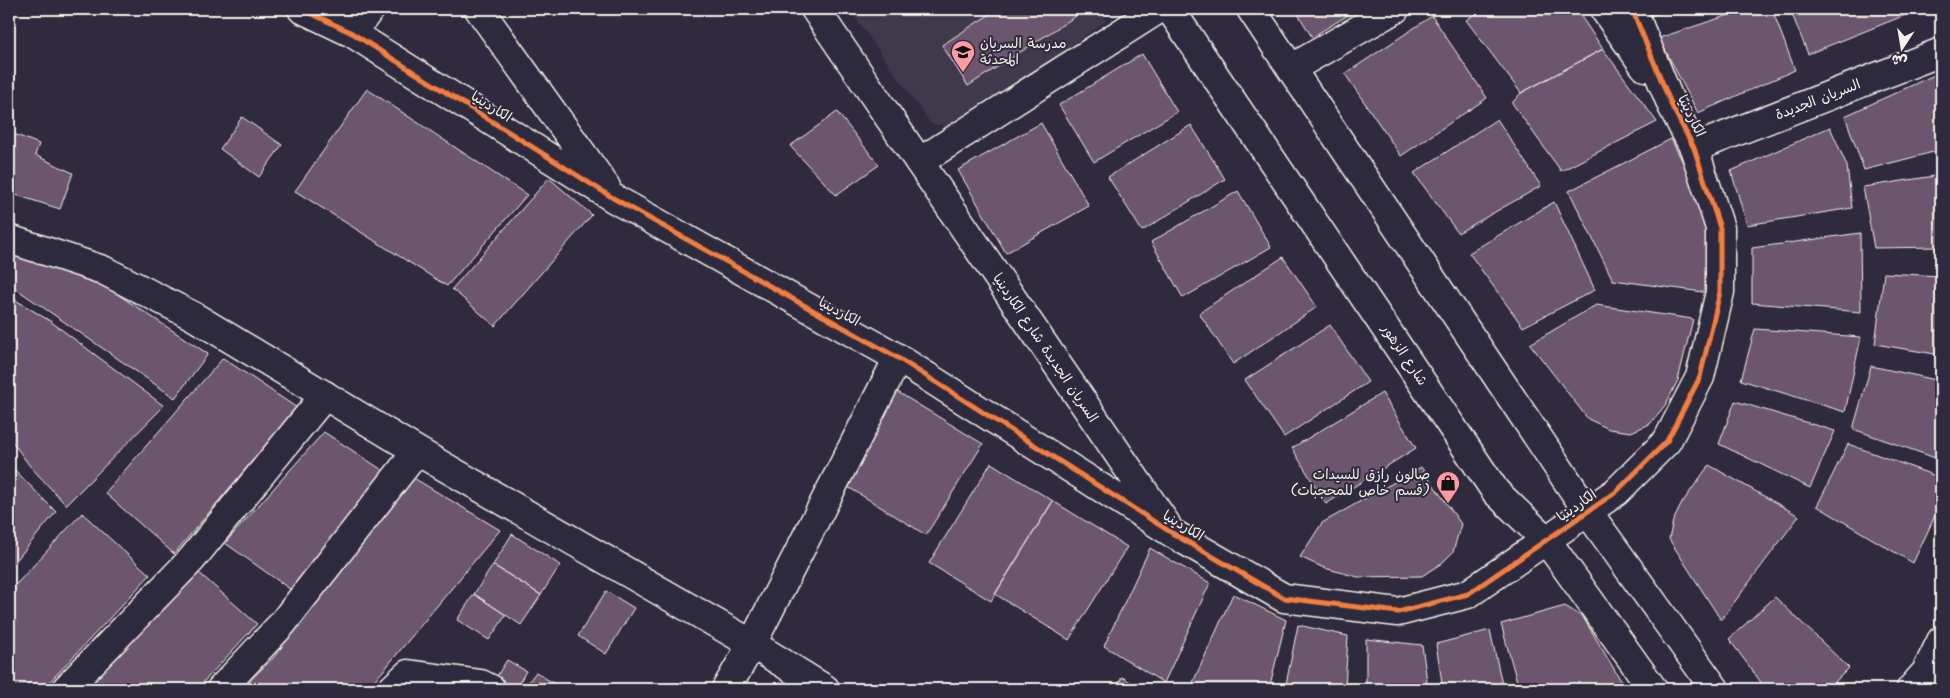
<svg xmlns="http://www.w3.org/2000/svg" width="1950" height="698" viewBox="0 0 1950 698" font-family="Kalam,'Playpen Sans Arabic',sans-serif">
<rect width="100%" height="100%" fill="#2f2a3d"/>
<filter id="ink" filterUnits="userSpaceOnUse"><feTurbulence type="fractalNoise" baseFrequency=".02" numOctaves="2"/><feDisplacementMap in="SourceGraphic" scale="10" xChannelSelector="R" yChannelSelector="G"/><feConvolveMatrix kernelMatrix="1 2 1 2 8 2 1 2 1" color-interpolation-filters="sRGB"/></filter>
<g filter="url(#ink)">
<!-- built -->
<path fill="#41384b" d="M849 9H1098L1106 21 955 127 931 124Z"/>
<!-- building -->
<path fill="#6c576d" stroke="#f4f1e8" d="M998 9H1076L1079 14 968 86 942 45Z
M1295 9H1358L1312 37Z
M1483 9H1576L1603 49 1521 93 1466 20Z
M1647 9H1673L1650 16Z
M1747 9H1772L1795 70 1698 113 1659 38Z
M1790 9H1906L1908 14 1808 54Z
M1432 16 1487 98 1401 156 1345 74Z
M1603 49 1657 122 1561 171 1512 103 1521 93Z
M1142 54 1177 112 1094 162 1059 105Z
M1941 72V150L1864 170 1845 116Z
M367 89 527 195 447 286 295 191Z
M837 112 879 165 836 195 790 146Z
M242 117 282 145 259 177 220 149Z
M1497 119 1541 186 1458 233 1414 173Z
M1041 123 1089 206 1006 253 958 170Z
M1191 125 1225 179 1142 231 1108 177Z
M1830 127 1847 166 1852 208 1747 225 1731 171Z
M9 132 39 144 35 155 73 173 60 209 13 194 9 202Z
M1671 139 1694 184 1705 226 1711 263 1710 293 1613 280 1569 191Z
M1941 175V247L1874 248 1863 187Z
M549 178 592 215 495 326 452 289Z
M1238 191 1271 247 1183 298 1151 242Z
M1554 202 1595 290 1523 327 1469 253Z
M1860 233 1861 312 1752 303V248Z
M9 252 99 282 208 354 175 398 9 284Z
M1283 257 1317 307 1233 364 1199 313Z
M1884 273 1941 276V355L1875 344Z
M9 296 50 321 164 406 66 505 29 465 9 437Z
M1596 305 1693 319 1678 380 1666 404 1650 424 1631 432 1609 429 1588 419 1530 344Z
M1330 325 1368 382 1284 437 1245 380Z
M1755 329 1861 337 1845 412 1741 380Z
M223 358 297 408 174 554 105 493Z
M1871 366 1941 381V460L1853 429Z
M896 391 983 444 926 535 840 482Z
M1382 393 1416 448 1326 504 1292 448Z
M1735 401 1835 431 1810 488 1719 444Z
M324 432 390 475 294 592 225 543Z
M1848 444 1941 478V503L1913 563 1817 506Z
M991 463 1053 501 991 601 929 563Z
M9 464 56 512 9 569Z
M1709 465 1799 516 1721 620 1669 539 1673 521 1682 503Z
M1421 467 1461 524 1453 552 1442 563 1422 576 1358 577 1324 568 1300 557 1322 523Z
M412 477 500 530 383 671 366 689H241L274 657Z
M1053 501 1127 547 1069 640 995 594Z
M82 513 150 575 43 689H9V592Z
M512 534 560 565 541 595 493 565Z
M1150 548 1210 583 1164 683 1104 646Z
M493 565 541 595 521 625 474 594Z
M197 571 257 624 197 689H82Z
M606 591 634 608 606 654 578 636Z
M474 594 506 615 489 640 457 620Z
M1233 594 1286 620 1269 689H1190Z
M1775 597 1849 668 1828 689H1766L1729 639Z
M1565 606 1583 617 1626 689H1519L1501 624Z
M1298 625 1348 636 1345 689H1285Z
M1490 630 1503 689H1443L1436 644Z
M1366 639 1422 645 1428 689H1366Z
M507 660 526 671 516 689H512L495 679Z
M536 672 562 689H535L527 684Z
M1122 677 1142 689H1116Z
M1941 680V689H1939L1934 684Z"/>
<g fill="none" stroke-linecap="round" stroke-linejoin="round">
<!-- minor casing -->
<g stroke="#f4f1e8" stroke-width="31">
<path id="minor" d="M302 9 352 33 613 198 898 358 1172 533 1284 598 1398 612 1468 594 1616 492 1667 441 1700 377 1720 292V228L1694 148 1672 106 1632 9
M479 9 606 187
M815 9 1166 524
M1604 9 1645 67
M352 33 370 9
M1292 68 1395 9
M1694 148 1941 52
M919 162 1159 9
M9 239 103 270 193 316 417 451 752 644 825 689
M66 689 192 559 325 395
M221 689 282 624 417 451
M392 689 408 674 481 684 491 689
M726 689 752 644 898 358
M1911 689 1926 672 1941 641"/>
</g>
<!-- tertiary casing -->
<g stroke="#f4f1e8" stroke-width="31">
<path id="tertiary" d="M1170 9 1496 492 1547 541 1653 689
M1251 9 1588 512 1715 689"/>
</g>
<!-- minor -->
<use href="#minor" stroke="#2f2a3d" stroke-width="28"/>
<!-- tertiary -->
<use href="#tertiary" stroke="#2f2a3d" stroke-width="28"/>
<!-- cycleway casing -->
<g stroke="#2f2a3d" stroke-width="8">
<path id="cycleway" d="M302 9 352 33 613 198 898 358 1172 533 1284 598 1398 612 1468 594 1616 492 1667 441 1700 377 1720 292V228L1694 148 1672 106 1632 9"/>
</g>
<!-- cycleway -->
<use href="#cycleway" stroke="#f27e40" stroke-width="5"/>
</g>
</g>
<!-- icons -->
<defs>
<g id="school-pin" transform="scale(1.25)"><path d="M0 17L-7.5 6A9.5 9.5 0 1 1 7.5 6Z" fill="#ff9aa2" stroke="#2f2a3d"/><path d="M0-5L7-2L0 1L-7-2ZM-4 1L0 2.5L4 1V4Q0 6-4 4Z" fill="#111"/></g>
<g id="shop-pin" transform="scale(1.25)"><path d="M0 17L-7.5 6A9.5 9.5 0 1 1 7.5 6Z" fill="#ff9aa2" stroke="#2f2a3d"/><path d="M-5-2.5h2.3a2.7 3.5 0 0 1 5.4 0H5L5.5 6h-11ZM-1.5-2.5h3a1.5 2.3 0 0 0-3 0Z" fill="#111"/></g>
</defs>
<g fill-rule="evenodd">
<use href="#school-pin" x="963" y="52"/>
<use href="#shop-pin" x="1448" y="483"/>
</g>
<g text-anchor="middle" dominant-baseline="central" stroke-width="4" stroke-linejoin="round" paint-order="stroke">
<!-- poi labels -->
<g font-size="14" fill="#f4f1e8" stroke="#2f2a3d" text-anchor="start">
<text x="980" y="44">مدرسة السريان<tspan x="980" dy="16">المحدثة</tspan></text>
<text x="1430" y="475" text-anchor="end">صالون رازق للسيدات<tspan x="1430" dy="16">(قسم خاص للمحجبات)</tspan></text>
</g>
<!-- street labels -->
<g font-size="14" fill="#f4f1e8" stroke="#2f2a3d">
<text transform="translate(1818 100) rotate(-21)">السريان الجديدة</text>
<text transform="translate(491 107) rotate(32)">الكاردينيا</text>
<text transform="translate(1691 116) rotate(64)">الكاردينيا</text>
<text transform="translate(839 312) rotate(29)">الكاردينيا</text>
<text transform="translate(1045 348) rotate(56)">السريان الجديدة شارع الكاردينيا</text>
<text transform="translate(1404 355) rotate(56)">شارع الزهور</text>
<text transform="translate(1577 506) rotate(-35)">الكاردينيا</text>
<text transform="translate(1183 526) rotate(31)">الكاردينيا</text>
</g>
</g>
<!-- margin -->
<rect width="1950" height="698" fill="none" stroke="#2f2a3d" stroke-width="30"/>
<rect x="15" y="15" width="1920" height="668" fill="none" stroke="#f4f1e8" stroke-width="2" filter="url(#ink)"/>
<!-- north arrow -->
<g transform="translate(1902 48) rotate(192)" stroke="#2f2a3d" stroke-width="4" paint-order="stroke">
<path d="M0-4L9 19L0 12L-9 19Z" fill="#f4f1e8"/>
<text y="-8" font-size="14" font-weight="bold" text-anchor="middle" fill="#f4f1e8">ش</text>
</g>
</svg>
